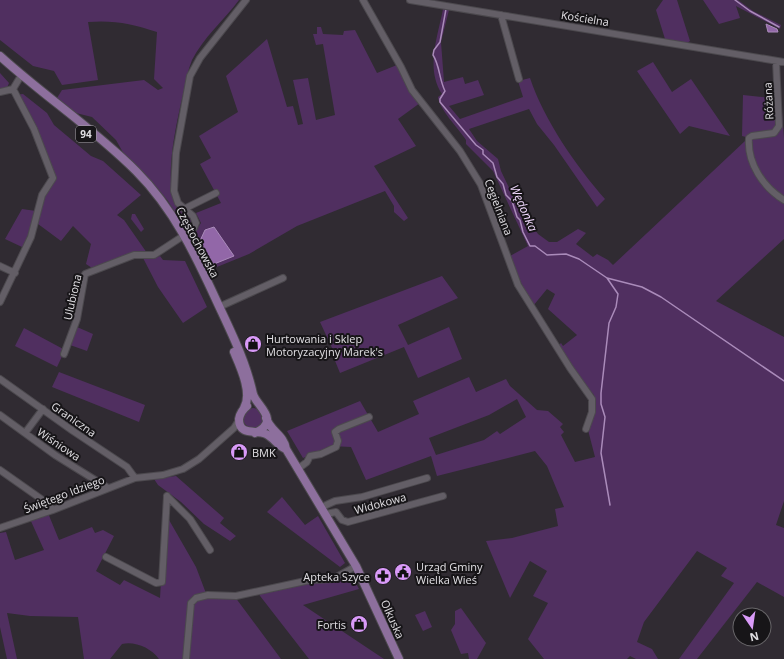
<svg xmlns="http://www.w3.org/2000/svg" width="784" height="659" viewBox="0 0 784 659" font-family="'Open Sans',sans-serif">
<rect width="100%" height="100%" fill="#302b32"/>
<!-- green -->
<path fill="#502f60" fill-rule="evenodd" d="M0 0H239C224 20 203 38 192 60 188 70 186 80 184 90 177 121 165 171 174 202L191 220 190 226 182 224 168 201 156 187 125 156 116 140 92 117 76 113 57 98 62 90 144 80 158 90 163 88 154 79 157 32C132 24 115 20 88 22L98 80 62 85 54 71 33 66 0 40Z
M663 0H677L690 41 687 43 665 39 656 10Z
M703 0H738L753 11 781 25 780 29 736 6 740 18 719 24Z
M443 9 449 10 441 42 444 82 463 77 465 84 478 80 484 95 449 106 460 119 523 97 518 81 530 78C544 120 576 166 605 199L597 207 554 145 537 124 529 109 469 129 477 141 498 159 501 171 515 200 538 234 549 242H557L578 229 586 233 576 244 593 257 597 254 608 260 613 265 745 141 746 137 742 136 743 95 781 99 784 138V239L716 301 784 337V501L776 525 784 528V597L757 582 697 659H679L734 583 721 576 727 568 697 551 644 622 637 642 652 649 658 659H636L630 656 627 659H544L528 639 548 603 533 596 547 571 530 561 510 598 486 541 512 538 558 526 555 509 564 507 547 466 535 451 437 476 431 456 366 480 351 447 332 446 303 458 287 431 360 401 378 432 419 414 413 401 469 377 476 392 506 379 510 386 537 410 548 411 563 424 560 427 564 432 561 435 575 462 595 457 588 430 595 403 594 395 579 378 559 345 561 343 563 346 577 335 548 309 555 294 547 289 533 306 524 290 510 256 528 246 493 171 466 144V140C459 129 439 109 438 97L442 94C425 68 438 36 443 9ZM517 399 526 417 500 434 497 431 484 440 436 455 429 438 489 415Z
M317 27H321L323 34 343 35 344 31 355 30 377 73 397 65 420 103 398 119 416 146 374 166 408 218 404 221 394 212V206L385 191 297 226 249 254 207 271 193 240V235L201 223 196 213 221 203 200 164 211 158 199 136 238 112 226 76 267 39 287 107 293 106 298 125 303 124 293 80 308 78 316 120 335 115 323 44 316 45 313 34H317Z
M653 62 672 92 691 79 730 136 689 126 680 134 637 71Z
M0 73 9 83 7 88 0 90Z
M23 94 47 113 54 125 91 156 103 161 141 195 117 215 124 220 147 253H134L92 268 86 264 91 244 73 226 61 241 34 221 26 244 22 247 5 239 22 209 36 211 55 177 36 126 15 95Z
M132 214H135L144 229 141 232 131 219Z
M142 256 153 259 160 256 163 260 185 261 207 307 183 323 158 287Z
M442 276 458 298 398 325 408 345 449 327 462 359 418 378 404 347 340 373 331 351 333 350 320 322Z
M77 327 93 334 87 351 70 345Z
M24 328 65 350 57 367 15 346Z
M59 372 145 405 139 422 52 387Z
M243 418a10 10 0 1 1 20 0a10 10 0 1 1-20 0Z
M176 476 224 518 220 523 236 536 230 541 204 524 181 502 158 485 154 479Z
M282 497 305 525 318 516 345 563 340 567 267 512Z
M48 513 59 540 92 527 95 533 103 530 114 536 96 571 120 585 124 580 160 598 165 513 196 567 207 596 235 597 281 659H159C151 648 135 641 122 644L110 659H84L78 617 30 616 7 613 17 659H7L0 627V533L6 532 15 560 44 550 30 519Z
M351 574 359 589 303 605 384 659H309L257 592 316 582H330Z
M461 608 486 643 477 659H469L468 653 461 654 451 630 455 624V611Z
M425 611 432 627 423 631 415 615Z"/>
<!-- water -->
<path fill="#9267a8" stroke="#aa8bba" d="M766 24 777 29 778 32H768Z
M214 227 234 256 209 266 199 243 205 230Z"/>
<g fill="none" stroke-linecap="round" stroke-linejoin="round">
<!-- stream -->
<path stroke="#aa8bba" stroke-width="1.5" d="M735 0 750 11 779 27
M446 9 440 42 434 50 433 55C440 66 439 79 445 91L440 99V102L476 145 483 150V154L493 163 497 177 503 184 506 195 512 201 517 217 520 220 523 232 530 246H535L547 255 566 254 579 259 607 278 642 287 661 297 784 381
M607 278 618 294 616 307 609 323 601 393V404L605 417 601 453 610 505"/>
<!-- minor casing -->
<g stroke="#4c494e" stroke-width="8">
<path id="minor" d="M363 0 401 67 412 90 460 151 481 185 518 285 570 368 592 399V412L586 429
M410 0 784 62
M501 15 519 79
M776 61 779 126 774 133 752 136 749 138C747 163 763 187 784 200
M0 92 13 89 19 79
M184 209 216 193
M184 234 194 228 196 223 193 216 178 203 174 191 176 153 190 76 200 58 246 0
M0 266 15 273
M0 302 31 237 42 195 53 178 34 129 13 89
M219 307 283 278
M64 354 77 319 85 274 134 255H154L180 238
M0 379 73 431 127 467 135 478
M0 415 55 455 108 488
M25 433 43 409
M299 468 307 462 310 456 321 454 336 447 338 441 335 432 339 429 369 417
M0 470 44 501 53 510
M167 496 190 519 210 550
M322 507 335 501 362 497 427 478
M326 514 336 512 342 520 348 522 443 496
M0 528 53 510 135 478 163 475 183 469 199 459 234 428 239 420
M106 557 156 583 162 582 167 496
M186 659 191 603 196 598 208 595 236 596 310 580 333 579 356 566"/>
</g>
<!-- major casing -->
<g stroke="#4c494e" stroke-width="10">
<path id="major" d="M0 56C44 96 94 129 136 171 174 209 196 256 218 304 232 334 246 362 253 394 256 406 282 420 255 433
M234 352C240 366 253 393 244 408
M247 406C243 409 240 414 239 419 239 437 257 429 266 434 274 438 278 446 286 449
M266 418C270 431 284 435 286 449L356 566 399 659"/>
</g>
<!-- minor -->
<use href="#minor" stroke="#635e66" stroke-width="6"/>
<!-- major -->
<use href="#major" stroke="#8d6f9d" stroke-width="8"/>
</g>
<!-- icons -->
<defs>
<g id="shop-disc" transform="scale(0.9)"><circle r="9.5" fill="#d99af8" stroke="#171518"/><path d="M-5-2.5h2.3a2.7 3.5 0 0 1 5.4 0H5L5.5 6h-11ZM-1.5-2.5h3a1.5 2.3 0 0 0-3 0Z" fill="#111"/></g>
<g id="civic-disc" transform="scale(0.9)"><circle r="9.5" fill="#d99af8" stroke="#171518"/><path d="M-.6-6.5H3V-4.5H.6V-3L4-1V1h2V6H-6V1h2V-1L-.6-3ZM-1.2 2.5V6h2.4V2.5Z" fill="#111"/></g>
<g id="pharmacy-disc" transform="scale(0.9)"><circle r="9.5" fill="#d99af8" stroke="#171518"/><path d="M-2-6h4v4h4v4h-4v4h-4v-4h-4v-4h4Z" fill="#111"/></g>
</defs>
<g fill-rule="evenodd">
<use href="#shop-disc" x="253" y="344"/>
<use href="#shop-disc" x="239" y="452"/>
<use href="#civic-disc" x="403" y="572"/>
<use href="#pharmacy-disc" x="383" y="576"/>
<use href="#shop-disc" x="359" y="624"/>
</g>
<g text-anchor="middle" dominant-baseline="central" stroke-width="4" stroke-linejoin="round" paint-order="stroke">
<!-- shield labels -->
<rect fill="#171518" stroke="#a4a2a6" stroke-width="1" x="76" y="126" width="20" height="16" rx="3"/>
<g font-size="10" font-weight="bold" fill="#e1dfe3">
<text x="86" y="134">94</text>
</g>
<!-- street labels -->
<g font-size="11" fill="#e1dfe3" stroke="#171518">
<text transform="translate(585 18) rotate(9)">Kościelna</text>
<text transform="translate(768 101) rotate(-93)">Różana</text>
<text transform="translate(499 207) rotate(69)">Cegielniana</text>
<text transform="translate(198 242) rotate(62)">Częstochowska</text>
<text transform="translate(72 297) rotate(-77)">Ulubiona</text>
<text transform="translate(74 419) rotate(35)">Graniczna</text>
<text transform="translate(59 444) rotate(34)">Wiśniowa</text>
<text transform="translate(64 494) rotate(-21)">Świętego Idziego</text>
<text transform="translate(380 503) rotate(-15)">Widokowa</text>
<text transform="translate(393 619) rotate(66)">Olkuska</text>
</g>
<!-- poi labels -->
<g font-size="11" fill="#e1dfe3" stroke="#171518" text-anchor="start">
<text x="266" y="338">Hurtowania i Sklep<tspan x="266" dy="13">Motoryzacyjny Marek's</tspan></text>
<text x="252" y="452">BMK</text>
<text x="416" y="566">Urząd Gminy<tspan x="416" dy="13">Wielka Wieś</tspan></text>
<text x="370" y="576" text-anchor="end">Apteka Szyce</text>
<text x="346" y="624" text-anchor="end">Fortis</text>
</g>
<!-- water labels -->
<g font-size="12" font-style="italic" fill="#f1d9fe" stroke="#171518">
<text transform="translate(524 208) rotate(66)">Wędonka</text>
</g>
</g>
<!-- north arrow -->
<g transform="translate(752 627) rotate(167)"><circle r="19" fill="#171518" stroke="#686669"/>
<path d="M0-3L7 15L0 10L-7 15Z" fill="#d99af8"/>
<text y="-6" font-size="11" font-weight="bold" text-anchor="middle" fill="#e1dfe3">N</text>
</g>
</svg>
